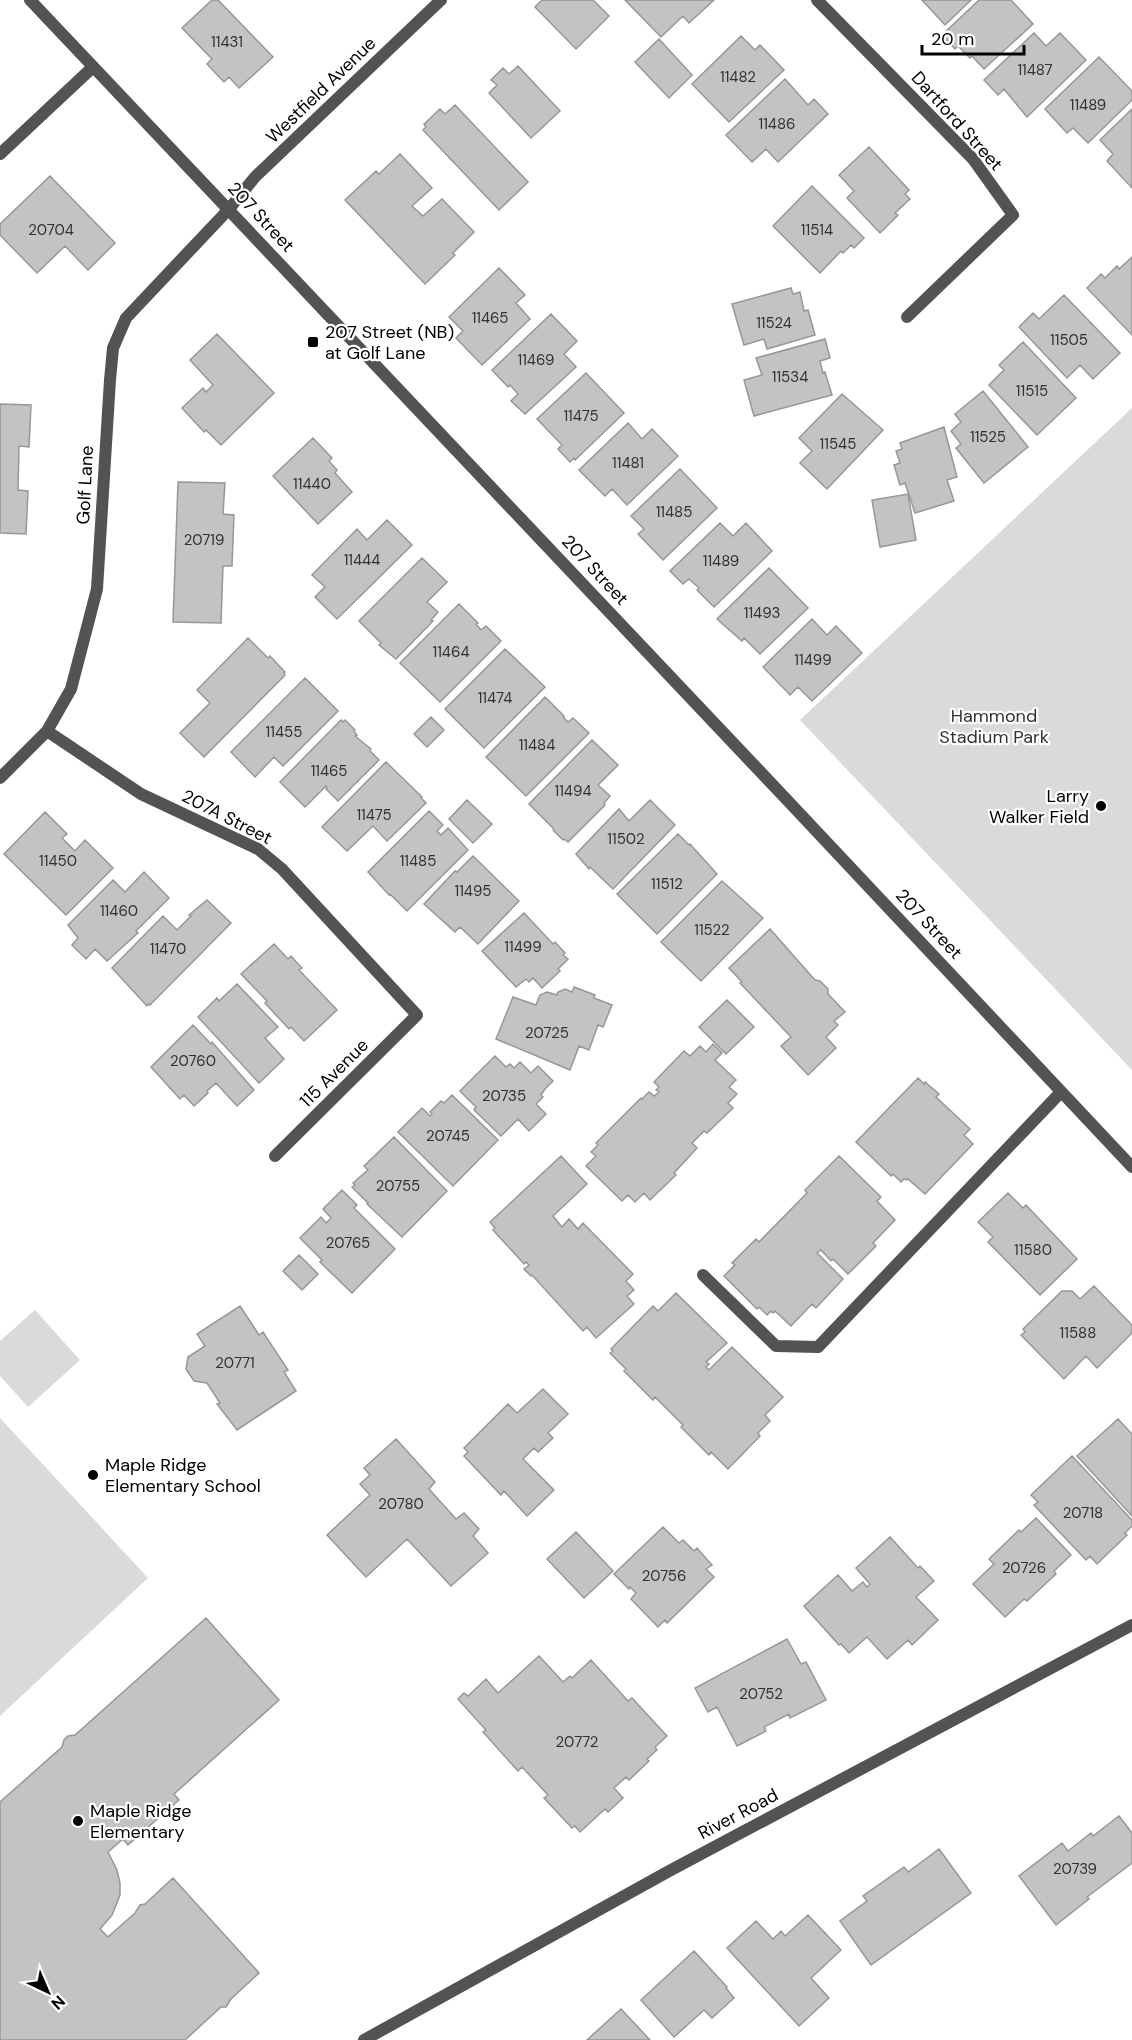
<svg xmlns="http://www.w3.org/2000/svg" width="1132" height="2040" viewBox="0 0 1132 2040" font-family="'DM Sans',sans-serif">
<rect width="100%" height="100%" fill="#fff"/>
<!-- green -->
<path fill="#dadada" d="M1132 408V1070L800 720Z
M35 1310 80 1360 28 1407 0 1376V1341Z
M0 1418 148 1578 0 1716Z"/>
<!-- building -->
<path fill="#c3c3c3" stroke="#979797" stroke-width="1.5" d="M212 0H218L273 57 239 88 229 77 224 82 207 64 212 59 182 28Z
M542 0H593L609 16 576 49 535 7Z
M625 0H714L689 23 683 16 661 37Z
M922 0H971L945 25Z
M979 0H1011L1033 24 984 69 972 56 970 58 958 46 955 49 942 35Z
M1034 33 1046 46 1060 33 1086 60 1027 117 1004 89 998 95 984 80Z
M741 36 755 50 760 45 784 70 729 122 692 84Z
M659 39 692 75 669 98 635 62Z
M1099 57 1132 91V100L1088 143 1073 128 1067 133 1045 109Z
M518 66 560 111 531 138 489 93 497 85 491 80 503 68 509 74Z
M785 79 808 105 814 99 828 114 778 162 766 149 752 162 726 135Z
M455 105 528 182 499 210 423 130 426 127 424 124 440 109 445 114Z
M1132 109V188L1107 161 1113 154 1100 140Z
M869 147 909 190 905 194 910 199 895 213 898 215 880 233 847 198 854 191 839 175Z
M400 154 432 188 412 206 423 216 442 199 474 232 453 253 455 255 425 284 345 200 376 171 379 174Z
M50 176 115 243 88 270 65 246 37 273 0 235V224Z
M812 186 864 238 854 248 851 245 843 253 841 251 820 273 773 226Z
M1132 257V335L1087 288 1101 274 1105 278 1117 266 1119 269Z
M499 268 525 295 516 303 530 319 482 365 456 338 463 331 449 317Z
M791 288 793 294 800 292 804 311 808 310 815 335 767 349 764 339 744 345 732 304Z
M1064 295 1120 353 1093 379 1080 365 1067 378 1019 327 1033 313 1039 319Z
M551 314 577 341 564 354 576 367 525 414 511 401 518 394 510 385 508 387 492 370Z
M217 334 274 393 221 445 206 430 204 432 182 408 203 388 206 392 213 385 190 360Z
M825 339 830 358 820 361 823 373 825 372 832 395 754 416 744 380 762 375 756 358Z
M1023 342 1076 398 1037 435 989 385 1004 370 999 365Z
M586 373 624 413 575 460 574 458 570 462 558 449 562 445 537 419Z
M983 391 1028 447 984 483 956 448 961 444 951 431 961 422 955 414Z
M842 394 883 430 827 489 800 463 812 451 799 438Z
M0 404 31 405 29 447 19 446 18 490 28 491 26 534 0 533Z
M628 423 642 439 652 429 678 456 627 505 612 489 605 496 579 470Z
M944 427 957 477 947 480 954 501 915 513 905 483 900 485 894 465 900 463 896 451 902 449 900 443Z
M313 438 332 458 329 461 337 470 335 473 352 492 318 524 273 476Z
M680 469 717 508 663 560 638 534 644 529 631 516Z
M178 482 225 483 223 514 234 515 232 566H223L221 623 173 622Z
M908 494 916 540 880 547 872 500Z
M387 520 412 545 337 619 315 597 325 587 312 575 357 529 367 540Z
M720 523 733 536 746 523 772 551 714 607 697 590 699 588 689 579 683 584 670 571Z
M422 558 447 582 427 602 438 612 431 620 433 621 396 659 379 645 381 643 359 621Z
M769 568 808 608 760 654 744 638 742 641 717 619Z
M459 604 478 623 476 624 481 630 486 626 501 641 440 702 400 663Z
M812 619 827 635 836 626 862 653 812 701 798 687 790 695 763 667Z
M248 638 268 658 270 656 285 672 284 673 285 675 204 757 180 733 210 703 197 690Z
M505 649 545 687 484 748 445 709Z
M305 678 338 711 283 766 274 757 255 777 231 752Z
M545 697 564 716 563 717 568 722 573 718 589 733 526 796 486 757Z
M431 717 444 730 427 747 414 734Z
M341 720 343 722 345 720 355 730 354 731 357 735 355 736 371 749 370 751 379 760 338 801 326 789 327 788 326 786 305 807 280 782Z
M592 740 618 765 598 785 610 796 604 803 605 805 568 842 564 839 563 840 553 830 554 829 529 804Z
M386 762 422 797 421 798 426 803 387 841 373 826 347 851 322 827Z
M467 800 492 824 473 843 449 819Z
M650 800 675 825 613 889 590 867 589 869 576 854 619 809 629 821Z
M429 811 443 825 437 831 441 835 448 828 468 850 407 911 390 894 389 895 368 872Z
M45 812 67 834 62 838 75 851 85 840 113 868 66 915 4 854Z
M678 834 689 845 690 844 717 874 657 934 617 894Z
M473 856 519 901 478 944 460 927 455 932 424 904 455 871 457 872Z
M144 872 169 898 136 931 138 933 107 961 95 949 86 959 72 945 78 938 68 925 113 880 125 892Z
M722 881 763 918 701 981 661 942Z
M207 900 231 923 150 1005 149 1004 147 1006 112 968 163 916 177 930 191 916 189 915Z
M524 913 553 944 555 942 565 953 563 955 568 959 558 969 560 971 542 988 533 978 529 982 526 979 516 987 482 951Z
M770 929 815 980 820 981 828 989V994L845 1012 834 1021 838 1025 826 1037 836 1048 808 1075 781 1046 791 1037 740 983 742 982 729 968Z
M274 944 288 959 291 956 302 968 299 970 337 1010 304 1041 291 1027 289 1029 265 1003 267 1001 241 974Z
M237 984 278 1027 265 1038 284 1059 259 1083 198 1017 217 998 219 1001Z
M574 987 595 995 594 998 612 1005 603 1027 598 1025 589 1050 579 1046 570 1070 496 1039 513 997 536 1005 540 995 547 992 557 995 558 992 565 989 572 992Z
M727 1000 754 1027 726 1054 699 1027Z
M193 1025 211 1044 212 1042 254 1090 237 1106 216 1083 207 1091 208 1093 194 1106 184 1095 180 1099 151 1067Z
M713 1044 722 1053 715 1060 736 1080 729 1087 737 1094 728 1103 733 1108 707 1133 704 1131 692 1143 697 1148 674 1173 676 1175 650 1200 644 1193 635 1202 628 1195 622 1201 586 1166 596 1156 591 1152 598 1145 596 1143 641 1098 642 1099 649 1092 654 1096 659 1092 656 1090 659 1087 654 1082 684 1051 690 1056 700 1046 706 1052Z
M495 1056 506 1067 510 1064 514 1068 520 1062 531 1073 538 1066 553 1081 545 1089 541 1095 543 1097 536 1104 546 1114 529 1131 518 1119 501 1136 474 1110 476 1107 460 1091Z
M918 1078 924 1084 925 1082 939 1094 936 1097 970 1129 964 1135 973 1144 925 1194 908 1179 906 1180 904 1179 901 1182 893 1174 891 1176 856 1142Z
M452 1095 498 1140 453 1186 398 1132 422 1108 430 1116 432 1114 430 1112 441 1101 444 1103Z
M394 1137 447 1191 402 1237 367 1204 368 1203 352 1187 355 1185 353 1183 368 1170 364 1166Z
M561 1156 587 1184 553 1216 562 1227 569 1219 578 1229 583 1223 633 1274 626 1281 634 1290 627 1296 634 1304 596 1338 587 1327 583 1331 532 1275 531 1276 524 1269 529 1265 526 1262 524 1264 493 1230 495 1228 490 1222Z
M839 1156 881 1197 877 1201 895 1220 873 1243 876 1246 848 1274 833 1259 831 1261 821 1250 817 1253 843 1279 816 1308 812 1304 791 1326 775 1311 773 1313 771 1311 767 1315 759 1307 757 1309 724 1276 735 1265 732 1263 756 1239 759 1242 807 1193 805 1190Z
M342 1190 357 1205 354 1208 395 1249 352 1293 320 1262 322 1260 300 1238 321 1217 326 1223 331 1218 323 1209Z
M1008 1193 1023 1208 1026 1205 1077 1259 1040 1295 988 1242 993 1237 978 1222Z
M299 1255 318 1274 302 1290 283 1271Z
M1094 1286 1132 1325V1333L1097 1368 1086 1356 1064 1379 1021 1335 1025 1332 1023 1329 1062 1291H1072L1080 1299Z
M676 1293 727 1343 706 1362 709 1364 706 1367 709 1370 732 1347 783 1397 765 1415 770 1421 758 1433 760 1436 728 1469 711 1452 709 1455 681 1427 683 1425 655 1397 653 1400 624 1371 626 1369 610 1353 613 1351 611 1349 653 1306 658 1311Z
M240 1306 259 1335 263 1332 288 1370 284 1372 296 1391 237 1430 217 1404 220 1403 207 1383 194 1381 186 1369 188 1357 205 1346 197 1334Z
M543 1389 568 1414 548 1433 553 1438 538 1452 534 1448 523 1459 554 1490 527 1516 504 1491 501 1495 464 1456 468 1452 464 1448 508 1404 517 1413Z
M1118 1419 1132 1434V1516L1077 1456Z
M396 1439 435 1482 429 1489 456 1519 464 1513 479 1529 473 1536 488 1553 451 1586 407 1539 366 1577 327 1535 370 1495 360 1484 370 1475 364 1468Z
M1072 1456 1132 1520V1526L1125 1533 1127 1535 1097 1564 1090 1556 1086 1560 1034 1505 1038 1502 1031 1495Z
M1036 1518 1071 1555 1054 1571 1056 1574 1027 1601 1024 1599 1005 1617 973 1584 994 1564 989 1559 1019 1530 1021 1532Z
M663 1527 679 1543 683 1540 694 1551 697 1548 712 1565 706 1569 714 1577 667 1623 665 1620 658 1627 631 1599 636 1593 630 1587 629 1589 614 1574Z
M576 1532 613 1571 584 1598 547 1559Z
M890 1537 918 1568 920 1566 934 1581 916 1597 938 1620 912 1645 908 1640 887 1659 867 1637 849 1653 841 1644 839 1645 804 1606 838 1575 852 1591 863 1582 867 1587 870 1584 856 1568Z
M206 1618 279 1700 174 1794 179 1800 128 1845 123 1839 108 1852 117 1870 120 1883V1895L112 1915 100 1929 108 1937 135 1913 140 1905 145 1904 173 1878 259 1973 231 1999 226 2007H221L185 2040H0V1802L62 1747 64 1740 68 1736 75 1735Z
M787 1639 801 1664 806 1662 826 1700 790 1718 789 1714 764 1727 766 1731 737 1746 717 1707 708 1712 695 1688Z
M539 1656 563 1682 570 1676 572 1678 591 1660 628 1701 632 1698 667 1736 655 1747 657 1750 647 1759 649 1761 629 1780 626 1777 614 1788 623 1798 608 1812 605 1809 580 1832 575 1826 572 1828 544 1798 548 1795 522 1767 518 1771 483 1732 486 1730 458 1699 464 1693 468 1696 486 1679 498 1693Z
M1119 1816 1132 1833V1863L1087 1897 1089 1899 1056 1925 1019 1876 1062 1843 1068 1851 1091 1833 1093 1836Z
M939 1849 971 1893 871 1965 840 1921 867 1901 863 1896 904 1867 908 1872Z
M808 1915 841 1950 811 1978 829 1998 799 2026 727 1948 756 1921 773 1939 781 1931 785 1936Z
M694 1951 727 1987 726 1988 734 1998 712 2018 704 2010 674 2037 641 2000Z
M621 2009 650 2040H587Z"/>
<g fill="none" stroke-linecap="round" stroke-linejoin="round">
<!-- service -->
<path stroke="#535353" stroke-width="12" d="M0 154 93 67
M703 1275 776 1346 818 1347 1061 1092"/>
<!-- minor -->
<path stroke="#535353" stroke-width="12" d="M817 0 973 159 1013 215 907 317
M47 731 141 794 258 849 282 869 417 1015 275 1156
M0 778 47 731 71 689 97 589 110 380 113 348 126 318 229 209 255 177 441 0"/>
<!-- tertiary -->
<path stroke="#535353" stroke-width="12" d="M30 0 788 801 1132 1167
M364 2040 671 1870 1132 1625"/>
</g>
<!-- markers -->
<g fill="#000" stroke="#fff" stroke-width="2">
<rect x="307" y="336" width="12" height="12" rx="3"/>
<circle cx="1101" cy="806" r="6"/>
<circle cx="93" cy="1475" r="6"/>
<circle cx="78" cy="1821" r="6"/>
</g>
<g text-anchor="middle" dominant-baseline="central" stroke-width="4.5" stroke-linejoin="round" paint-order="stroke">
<!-- number labels -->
<g font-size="15" fill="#313131">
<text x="227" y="42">11431</text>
<text x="1035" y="70">11487</text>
<text x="738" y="77">11482</text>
<text x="1088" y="105">11489</text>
<text x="777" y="124">11486</text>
<text x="51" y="230">20704</text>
<text x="817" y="230">11514</text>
<text x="490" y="318">11465</text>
<text x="774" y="323">11524</text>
<text x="1069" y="340">11505</text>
<text x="536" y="360">11469</text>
<text x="790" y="377">11534</text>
<text x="1032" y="391">11515</text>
<text x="581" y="416">11475</text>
<text x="988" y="437">11525</text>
<text x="838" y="444">11545</text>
<text x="628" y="463">11481</text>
<text x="312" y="484">11440</text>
<text x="674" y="512">11485</text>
<text x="204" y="540">20719</text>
<text x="362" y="560">11444</text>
<text x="721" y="561">11489</text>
<text x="762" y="613">11493</text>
<text x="451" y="652">11464</text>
<text x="813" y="660">11499</text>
<text x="495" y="698">11474</text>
<text x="284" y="732">11455</text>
<text x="537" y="745">11484</text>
<text x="329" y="771">11465</text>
<text x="573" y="791">11494</text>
<text x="374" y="815">11475</text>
<text x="626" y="839">11502</text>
<text x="58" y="861">11450</text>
<text x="418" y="861">11485</text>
<text x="667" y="884">11512</text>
<text x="473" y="891">11495</text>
<text x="119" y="911">11460</text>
<text x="712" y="930">11522</text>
<text x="523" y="947">11499</text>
<text x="168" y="949">11470</text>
<text x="547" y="1033">20725</text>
<text x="193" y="1061">20760</text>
<text x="504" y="1096">20735</text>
<text x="448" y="1136">20745</text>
<text x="398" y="1186">20755</text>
<text x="348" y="1243">20765</text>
<text x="1033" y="1250">11580</text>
<text x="1078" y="1333">11588</text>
<text x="235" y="1363">20771</text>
<text x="401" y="1504">20780</text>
<text x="1083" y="1513">20718</text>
<text x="1024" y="1568">20726</text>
<text x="664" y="1576">20756</text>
<text x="761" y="1694">20752</text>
<text x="577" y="1742">20772</text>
<text x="1075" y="1869">20739</text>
</g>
<!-- street labels -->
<g font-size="18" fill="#000" stroke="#fff">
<text transform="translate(321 90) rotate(-44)">Westfield Avenue</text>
<text transform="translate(957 121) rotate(48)">Dartford Street</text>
<text transform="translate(261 217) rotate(47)">207 Street</text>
<text transform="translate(85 485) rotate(-87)">Golf Lane</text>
<text transform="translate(595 570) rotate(47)">207 Street</text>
<text transform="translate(227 817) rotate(27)">207A Street</text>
<text transform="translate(929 924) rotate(47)">207 Street</text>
<text transform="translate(334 1073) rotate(-45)">115 Avenue</text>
<text transform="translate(738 1814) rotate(-28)">River Road</text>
</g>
<!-- poi labels -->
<g font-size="18" fill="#000" stroke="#fff" text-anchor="start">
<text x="325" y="332">207 Street (NB)<tspan x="325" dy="21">at Golf Lane</tspan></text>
<text x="1089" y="796" text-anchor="end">Larry<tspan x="1089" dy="21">Walker Field</tspan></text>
<text x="105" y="1465">Maple Ridge<tspan x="105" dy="21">Elementary School</tspan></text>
<text x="90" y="1811">Maple Ridge<tspan x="90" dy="21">Elementary</tspan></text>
</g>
<!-- park labels -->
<g font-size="18" fill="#313131" stroke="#fff">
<text x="994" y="716">Hammond<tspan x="994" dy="21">Stadium Park</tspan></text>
</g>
</g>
<!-- north arrow -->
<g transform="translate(48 1992) rotate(136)" stroke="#ffffff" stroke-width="4.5" paint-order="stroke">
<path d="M0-4.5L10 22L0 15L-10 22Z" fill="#000000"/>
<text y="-9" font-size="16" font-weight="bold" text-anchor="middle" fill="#000000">N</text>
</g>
<!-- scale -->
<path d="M922 45v9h102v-9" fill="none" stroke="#000000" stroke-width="3"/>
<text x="931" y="45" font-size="18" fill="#000000" stroke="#ffffff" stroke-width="4.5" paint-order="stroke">20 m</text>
</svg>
